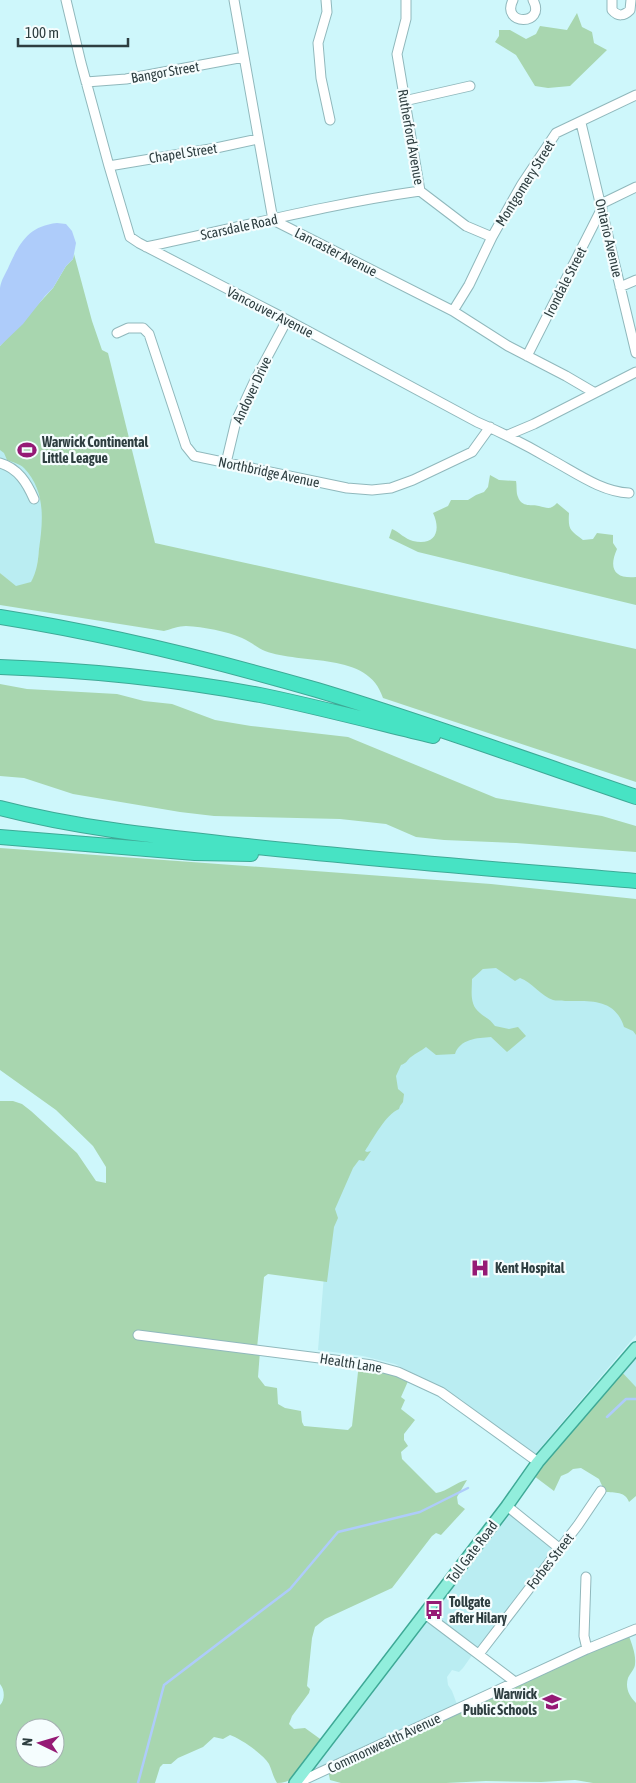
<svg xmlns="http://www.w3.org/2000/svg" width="636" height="1783" viewBox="0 0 636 1783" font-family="'Asap Condensed',sans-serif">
<rect width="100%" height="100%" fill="#cef7fb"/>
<!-- built -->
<path fill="#baedf2" d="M0 444 28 469 37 485 43 509V523L36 573 31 583 23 586 16 587 0 573Z
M497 959 615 996 636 1021V1335L532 1458 462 1400 395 1364 363 1356 318 1350 330 1200 368 1102 467 981Z
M636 1350V1387L620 1370Z
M508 1508 562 1553 514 1612 475 1651 463 1668 459 1672 452 1670 447 1677 448 1685 452 1691 458 1707 307 1773Z"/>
<!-- green -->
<path fill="#a8d6af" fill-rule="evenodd" d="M577 13 582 27 592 32 594 43 607 50 570 86 548 88 535 86 516 55 495 42 499 36V30H510L526 39 536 34 540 26 567 30Z
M74 254 92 321 102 350 108 353 155 543 636 649V782L383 698C369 651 301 665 265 651 257 648 250 641 242 638 226 631 204 627 186 626 179 626 171 629 164 631L0 605V573L16 586 31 582C37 571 38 561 39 549 43 521 46 491 24 468 20 464 12 462 7 460L4 453 0 450V346L53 288 66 266 73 259Z
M490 475 499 480 516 481C517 486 516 493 518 497 522 508 532 504 539 506 547 508 551 510 557 503L569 513C568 530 570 530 583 540L593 539 597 533 613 535V543L617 549C608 569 615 579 636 577V605L418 552 389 538 392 529C399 532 405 539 413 541 434 546 442 532 433 513L448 506 451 500H468L476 495 484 492 488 487Z
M0 684 27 689 117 694 144 701 172 704 215 720 251 726 348 737 496 798 602 816 636 826V852L516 843 444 840 416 837 386 824 340 819 214 816 180 812 73 794 24 778 0 776Z
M0 848 491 884 636 899V1035L633 1031 624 1027C615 998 590 1001 565 1001 561 1000 556 1001 553 1000 542 997 532 982 520 978L515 981 496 968 483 969 472 979C472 991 469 1005 480 1013 487 1019 489 1018 495 1026L509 1029 518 1027 526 1036 507 1052 491 1037C477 1038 460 1039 455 1054L436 1055 426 1047C421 1051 416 1053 411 1057 407 1060 407 1063 401 1065L396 1076 398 1089 404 1094 403 1102 400 1106 399 1109C386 1114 373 1139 365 1151L367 1152 371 1151 364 1161 359 1160 353 1168 335 1209 338 1218 334 1227 327 1282 268 1274 264 1277 257 1348 260 1351 258 1377 265 1386 277 1388 278 1404 285 1408 301 1411 302 1422 304 1426 348 1430 352 1426 359 1363 409 1379 401 1397 405 1400 401 1409 415 1420 404 1434V1440L408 1446 401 1452 402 1459 436 1493C448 1491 456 1482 467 1480L457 1497 458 1504 465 1509 441 1535 436 1533 432 1536 392 1588 325 1619 315 1627 312 1638 307 1686 310 1689 309 1693 292 1716 289 1724 294 1729 305 1728 323 1741C311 1757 300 1783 277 1783 273 1777 272 1770 269 1764 264 1755 240 1738 230 1735L223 1739 214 1737 203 1747 178 1758 171 1764H163L160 1767 155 1783H0V1705C5 1700 5 1690 0 1684V1101H13L22 1104 31 1111 77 1153 96 1181 106 1183V1167L93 1146 56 1110 0 1070ZM25 1728H55V1758H25Z
M620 1370 636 1387V1496L629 1502C625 1491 615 1493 605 1492L599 1479 581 1468 573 1469 568 1473 561 1476 554 1491 534 1476Z
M629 1636C632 1645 636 1654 635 1664 635 1669 630 1673 628 1678 625 1688 629 1696 636 1703V1783H593L575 1780 541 1782 486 1781 446 1783H341L330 1780 327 1765 511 1683Z"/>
<!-- water -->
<path fill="#aeccfa" d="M57 223 66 224 72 231 76 243 73 259 66 266 53 288 45 296 23 324 0 346C0 327 0 306 0 288 1 280 6 273 9 266 20 242 29 226 57 223Z"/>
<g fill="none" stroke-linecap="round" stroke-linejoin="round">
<!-- stream -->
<path stroke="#aeccfa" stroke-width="2.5" d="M607 1417 626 1399H636
M138 1783 164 1685 290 1589 338 1532 420 1512 468 1488"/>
<!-- minor casing -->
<g stroke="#90b8bc" stroke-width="11">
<path id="minor" d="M66 0 81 63 109 166 130 237 139 243 276 314 477 422C503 433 528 446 552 460 576 473 602 492 629 493
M234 0 273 220 453 311 508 346 566 376 595 393
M326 0 327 12 318 43 321 78 330 120
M406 0V19L397 54 420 191 466 226 492 237
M513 0C500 26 547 26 533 0
M612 0V10C618 17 624 16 630 10L631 0
M86 82 126 79 244 57
M404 101 470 86
M581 123 636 353
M109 166 216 148 258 139
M601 204 636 187
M146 247C237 228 328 204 420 191
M620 287 636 280
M453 311 469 285 492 237 522 184 556 133 636 95
M117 333 128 328H143L149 334 186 446 194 456 347 488 372 490 391 488 413 480 472 452 490 427
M527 356 602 208
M508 435 534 424 636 372
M0 463C18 468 27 483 34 499
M226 463 236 421 255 380 287 320
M138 1335 335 1360 372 1365 398 1372 441 1392 538 1462
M507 1506 559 1548
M586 1577 584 1636 587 1649
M425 1614 515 1682
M479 1654 578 1525 601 1491
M297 1783 587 1649 636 1629"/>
</g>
<!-- major casing -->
<g stroke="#3ea996" stroke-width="14">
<path id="major" d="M295 1783 507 1506 538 1462 636 1348"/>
</g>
<!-- highway casing -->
<g stroke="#3ea996" stroke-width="16">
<path id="highway" d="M0 617C107 634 213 660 317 690 424 722 530 761 636 797
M0 667C87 670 174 679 260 695 318 707 375 722 433 736
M0 808C81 829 164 837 247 846 376 860 506 870 636 881
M0 837 195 853 251 854"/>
</g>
<!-- minor -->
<use href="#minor" stroke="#fff" stroke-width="9"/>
<!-- major -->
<use href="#major" stroke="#91eedc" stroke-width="11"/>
<!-- highway -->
<use href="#highway" stroke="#47e3c4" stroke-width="14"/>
</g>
<!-- icons -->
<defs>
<g id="stadium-bare" transform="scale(1.5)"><path d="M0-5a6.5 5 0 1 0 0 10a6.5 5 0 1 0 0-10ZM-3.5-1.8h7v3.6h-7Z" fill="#951a75" stroke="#f5fdfe" stroke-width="2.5" paint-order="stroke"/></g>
<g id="hospital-bare" transform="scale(1.5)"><path d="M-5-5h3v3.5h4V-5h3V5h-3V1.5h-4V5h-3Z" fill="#951a75" stroke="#f5fdfe" stroke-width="2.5" paint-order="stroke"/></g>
<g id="bus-bare" transform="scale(1.5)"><path d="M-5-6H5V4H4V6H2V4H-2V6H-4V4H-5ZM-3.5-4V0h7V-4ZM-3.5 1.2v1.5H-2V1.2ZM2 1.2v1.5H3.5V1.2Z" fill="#951a75" stroke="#f5fdfe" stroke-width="2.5" paint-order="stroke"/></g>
<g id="school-bare" transform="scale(1.5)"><path d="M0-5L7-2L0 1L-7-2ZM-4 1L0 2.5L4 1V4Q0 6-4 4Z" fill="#951a75" stroke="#f5fdfe" stroke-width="2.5" paint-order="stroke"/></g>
</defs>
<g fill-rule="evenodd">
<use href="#stadium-bare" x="27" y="450"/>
<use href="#hospital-bare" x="480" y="1268"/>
<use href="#bus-bare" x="434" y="1610"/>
<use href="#school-bare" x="552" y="1702"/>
</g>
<g text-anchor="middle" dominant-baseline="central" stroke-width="4.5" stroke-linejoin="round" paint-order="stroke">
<!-- street labels -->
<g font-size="14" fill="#2e3e40" stroke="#f5fdfe">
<text transform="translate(165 72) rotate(-10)">Bangor Street</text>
<text transform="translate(411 137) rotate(80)">Rutherford Avenue</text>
<text transform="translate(183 153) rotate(-9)">Chapel Street</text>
<text transform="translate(525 183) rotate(-58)">Montgomery Street</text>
<text transform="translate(239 227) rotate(-12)">Scarsdale Road</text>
<text transform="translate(609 238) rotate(77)">Ontario Avenue</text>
<text transform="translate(336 252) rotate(27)">Lancaster Avenue</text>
<text transform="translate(565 282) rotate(-63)">Irondale Street</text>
<text transform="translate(270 312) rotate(27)">Vancouver Avenue</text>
<text transform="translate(252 390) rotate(-65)">Andover Drive</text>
<text transform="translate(269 472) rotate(12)">Northbridge Avenue</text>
<text transform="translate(351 1363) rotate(9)">Health Lane</text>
<text transform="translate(472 1552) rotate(-53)">Toll Gate Road</text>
<text transform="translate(550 1561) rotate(-52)">Forbes Street</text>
<text transform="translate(384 1743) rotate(-25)">Commonwealth Avenue</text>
</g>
<!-- poi labels -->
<g font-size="14" font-weight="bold" fill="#2e3e40" stroke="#f5fdfe" text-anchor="start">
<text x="42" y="442">Warwick Continental<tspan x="42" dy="16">Little League</tspan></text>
<text x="495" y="1268">Kent Hospital</text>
<text x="449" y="1602">Tollgate<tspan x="449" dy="16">after Hilary</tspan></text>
<text x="537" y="1694" text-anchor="end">Warwick<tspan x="537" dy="16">Public Schools</tspan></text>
</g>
</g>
<!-- north arrow -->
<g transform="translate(40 1743) rotate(275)"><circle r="24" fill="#f5fdfe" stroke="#a5b1b2"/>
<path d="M0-4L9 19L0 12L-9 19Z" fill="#951a75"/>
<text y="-8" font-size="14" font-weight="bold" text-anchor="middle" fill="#2e3e40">N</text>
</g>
<!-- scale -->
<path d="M18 38v8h110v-8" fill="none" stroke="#2e3e40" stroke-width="2.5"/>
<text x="25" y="38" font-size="15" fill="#2e3e40" stroke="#f5fdfe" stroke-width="4" paint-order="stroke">100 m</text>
</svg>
